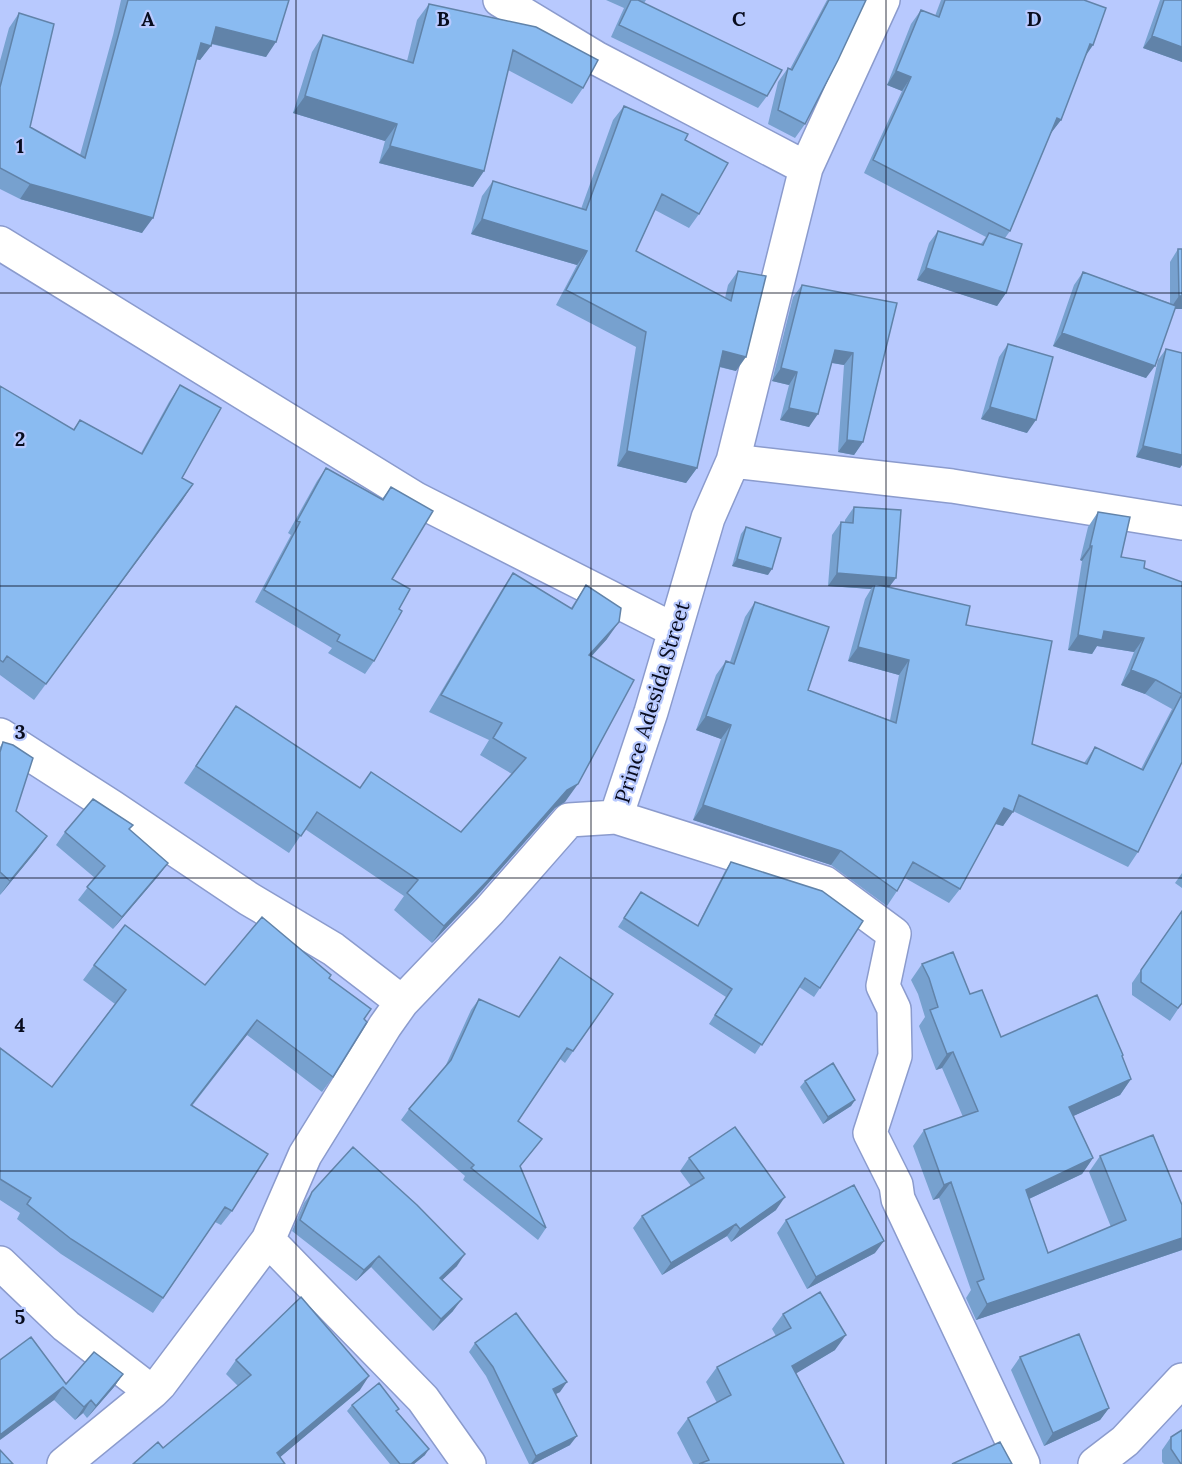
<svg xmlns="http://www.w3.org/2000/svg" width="1182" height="1464" viewBox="0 0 1182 1464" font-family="Lora,serif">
<rect width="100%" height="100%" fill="#b8c9fe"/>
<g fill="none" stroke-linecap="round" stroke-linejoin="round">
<!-- minor casing -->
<g stroke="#8b9bcd" stroke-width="36">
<path id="minor" d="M500 0 596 58 806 168
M0 243 416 499 674 630
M733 461 952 486 1182 523
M0 735 112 807 249 899 333 949 402 1002
M616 817 825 883 894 934 883 986 894 1009 895 1056 870 1133 896 1185 898 1199 1023 1464
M268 1240 423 1399 469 1464
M0 1263 66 1326 152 1392
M64 1464 152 1392 160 1384 268 1240 305 1155 385 1026 402 1002 490 910 569 820 616 817 651 712 708 518 733 461 806 168 883 0
M1095 1464 1125 1441 1182 1380"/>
</g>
<!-- minor -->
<use href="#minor" stroke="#fff" stroke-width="33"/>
</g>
<!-- wall -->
<path fill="#77a1cf" d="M121 0H289L266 57 211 44 200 60 196 59 142 233 20 199 0 189V61L9 28 19 13 30 127 80 155 113 35Z
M606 0H646L644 3 767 96 758 108 611 37 624 8Z
M827 0H866L805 124 795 138 768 124 778 82 788 68 790 69Z
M941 0H1084L1093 45 1085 57 1061 120 1051 133H1050L1010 231 1005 238 1006 293 997 306 917 280 929 243 938 231 980 245 986 237 864 173 902 91 887 85 911 24 921 10 935 16Z
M1160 0H1182V62L1143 48Z
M429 4 583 88 572 104 508 70 484 171 473 187 379 163 385 141 293 113 312 52 323 35 407 61 417 20Z
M624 106 685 140 699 214 689 228 655 210 636 251 725 298 728 285 738 271 736 371 719 367 697 468 686 483 617 466 636 347 556 305 577 265 471 234 482 196 493 181 581 209 613 120Z
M1178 249 1182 309H1175L1146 378 1053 346 1074 285 1083 272 1170 303V262Z
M802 285 897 303 863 442 854 455 838 452 844 365 832 363 809 427 780 420 789 385 772 381 793 297Z
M1008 344 1027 433 981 419 999 357Z
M1166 349 1180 468 1136 457 1158 360Z
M180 385 182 478 193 484 34 700 0 675V386L73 430 80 420 141 453 169 402Z
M326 468 382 499 391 487 392 579 399 609 374 661 365 674 328 653 332 648 255 602 291 535 288 533 317 481Z
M854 507 889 588 966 625 1032 744 1084 763 1095 747 1141 769 1172 709 1145 694 1121 685 1134 652 1097 646 1092 654 1068 650 1082 561 1080 560 1088 527 1098 512 1121 557 1144 568 1182 582V762L1138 852 1128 867 1013 811 1003 826 995 824 960 889 949 903 905 878 897 891 887 906 831 865 693 820 721 739 696 730 716 675 726 661 730 662 745 617 755 602 808 690 890 720 899 675 848 661 865 599 871 589 828 586 832 535 841 522 845 523V520Z
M746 527 768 575 732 566 741 534Z
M513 573 571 608 586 585 607 639 591 657 565 802 555 808 476 897 432 943 394 910 404 896 305 829 289 853 184 783 236 706 360 788 371 772 461 832 512 774 480 755 489 740 429 712 501 591Z
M3 742 16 811 37 850 0 895V747Z
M129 830 159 875 113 929 78 900 95 878 56 845 65 832Z
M731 862 820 988 814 997 799 987 755 1054 709 1024 726 997 618 927 641 892 697 926 725 871Z
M1182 873V888L1175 883Z
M1182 911V1003L1170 1021 1132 995V983Z
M922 964 970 994 1001 1037 1122 1057 1131 1079 1120 1095 1073 1116 1093 1158 1082 1174 1029 1199 1048 1253 1111 1227 1089 1172 1100 1156 1182 1205V1250L976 1320 966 1298 971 1290 939 1198 933 1200 913 1146 924 1130 963 1117 942 1068 936 1070 919 1026 925 1017 918 994 911 980Z
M94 965 205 985 329 978 364 1019 333 1077 322 1092 247 1035 192 1106 232 1211 221 1225 215 1222 153 1313 61 1254 17 1219 20 1213 0 1200V1048L52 1087 115 1004 83 980Z
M613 994 565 1063 560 1059 518 1121 533 1150 520 1167 546 1228 538 1240 463 1180 465 1176 401 1120 409 1109 445 1067 471 1010 479 999 519 1017Z
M805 1081 855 1100 851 1106 823 1124 800 1087Z
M689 1158 776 1210 731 1242 727 1236 662 1275 633 1228 642 1216 691 1186 680 1171Z
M312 1192 457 1266 442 1280 453 1311 433 1331 371 1267 356 1281 292 1231 304 1203Z
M786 1220 875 1253 807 1289 777 1233Z
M783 1314 835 1350 796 1373 844 1464H693L677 1433 688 1418 717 1403 706 1382 717 1367 776 1336 772 1329Z
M475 1343 560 1392 556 1394 570 1445 533 1464H529L486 1376 469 1352Z
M1020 1357 1109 1408 1100 1420 1044 1446 1011 1370Z
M236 1360 360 1390 280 1457 238 1386 226 1374Z
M123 1374 114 1387 87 1418 83 1413 75 1420 54 1400 0 1440 66 1384Z
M352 1405 397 1412 425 1455 414 1464H390L347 1411Z
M1171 1437 1182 1464H1164L1162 1462V1450Z"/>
<!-- shaded-wall -->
<path fill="#6183a9" d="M216 27 276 42 266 57 205 42Z
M1152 36 1182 47V62L1143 48Z
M201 43 211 46 200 60 190 58Z
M1090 44 1093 45 1083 59Z
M896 71 911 77 902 91 887 85Z
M305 96 397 124 385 141 293 113Z
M1057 118 1061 120 1051 133 1047 132Z
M390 146 484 171 473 187 379 163Z
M30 184 153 218 142 233 20 199Z
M482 219 587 251 577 265 471 234Z
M926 268 1006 293 997 306 917 280Z
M1179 296H1182V309H1170Z
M1062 333 1155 366 1146 378 1053 346Z
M835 350 853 353 844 365 827 362Z
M723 351 746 357 736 371 713 365Z
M781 368 797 372 789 385 772 381Z
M990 407 1036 420 1027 433 981 419Z
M789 408 818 414 809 427 780 420Z
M847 440 863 442 854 455 838 452Z
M1143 446 1182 455V465L1180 468 1136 457Z
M627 451 697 468 686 483 617 466Z
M193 484 182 501 34 700 46 684Z
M1090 546H1092L1082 561 1080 560Z
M737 559 772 569 768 575 732 566Z
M837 573 896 578 887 590 875 584 871 589 828 586Z
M619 622 607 639 576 673 589 655Z
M1104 631 1144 638 1134 652 1097 646 1092 654 1068 650 1078 635Z
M858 647 909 660 899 675 848 661Z
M1131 670 1156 680 1145 694 1121 685Z
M706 716 731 725 721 739 696 730Z
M578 784 565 802 555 808 476 897 432 943 444 926 567 790Z
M703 805 841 851 831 865 693 820Z
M1004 808 1013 812 1003 826 993 823Z
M47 836 37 850 0 895 10 881Z
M168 863 159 875 113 929 122 917Z
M257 1020 247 1035 180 1120 191 1105Z
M953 1052 942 1068 936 1070 947 1054Z
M1131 1079 1120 1095 1058 1123 1069 1107Z
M855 1100 851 1106 823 1124 828 1117Z
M1093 1158 1082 1174 1014 1206 1026 1190Z
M951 1182 939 1198 933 1200 944 1185Z
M785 1197 776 1210 731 1242 740 1229Z
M736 1224 727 1236 662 1275 671 1263Z
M1182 1238V1250L976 1320 987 1304Z
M884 1241 875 1253 807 1289 816 1277Z
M465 1254 457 1266 432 1290 440 1278Z
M379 1256 371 1267 356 1281 364 1270Z
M462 1299 453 1311 433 1331 441 1319Z
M846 1335 835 1350 782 1382 792 1366Z
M123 1374 114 1387 87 1418 96 1406Z
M369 1376 360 1390 272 1464 277 1453Z
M567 1382 560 1392 547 1398 553 1389Z
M63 1387 54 1400 0 1440V1435Z
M91 1400 83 1413 75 1420 84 1407Z
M1109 1408 1100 1420 1044 1446 1053 1433Z
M577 1436 570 1445 533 1464H531L536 1456Z
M429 1449 425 1455 414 1464H411Z"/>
<!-- building -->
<path fill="#8abbf1" stroke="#6183a9" stroke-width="1.5" d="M128 0H289L276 42 216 27 211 46 201 43 153 218 30 184 0 168V87L19 13 54 24 30 127 85 158Z
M631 0H638L782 70 767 96 619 25Z
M829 0H866L838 60 805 124 778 110 788 68 792 70Z
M945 0H1084L1106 8 1093 45 1090 44 1061 120 1057 118 1010 231 873 160 911 77 896 71 921 10 939 17Z
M1164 0H1182V47L1152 36Z
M429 4 536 27 598 60 583 88 513 50 484 171 390 146 397 124 305 96 323 35 413 63Z
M624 106 688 134 685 140 728 163 699 214 662 194 636 251 731 301 738 271 766 276 746 357 723 351 697 468 627 451 646 332 566 290 587 251 482 219 493 181 586 210Z
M938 231 983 245 989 233 1022 244 1006 293 926 268Z
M1178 249H1182V296H1179Z
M1083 272 1176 306 1155 366 1062 333Z
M802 285 897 303 863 442 847 440 853 353 835 350 818 414 789 408 797 372 781 368Z
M1008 344 1053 357 1036 420 990 407Z
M1166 349 1182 353V455L1143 446Z
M180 385 221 408 182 478 193 484 46 684 7 656 3 662 0 660V386L74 430 80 420 142 454Z
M326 468 383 500 391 487 433 511 392 579 410 589 399 609 402 611 374 661 337 641 340 635 264 590 300 522 297 521Z
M854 507 901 510 896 578 837 573 841 522 853 523Z
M1098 512 1130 517 1121 557 1145 561 1144 568 1182 582V762L1138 852 1019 795 1013 812 1004 808 960 889 913 862 897 891 841 851 703 805 731 725 706 716 726 661 734 664 755 602 829 627 808 690 896 723 909 660 858 647 875 584 970 606 966 625 1052 641 1032 744 1087 764 1095 747 1143 770 1182 694 1156 680 1131 670 1144 638 1104 631 1102 640 1078 635 1092 546H1090Z
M746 527 781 538 772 569 737 559Z
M513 573 572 609 586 585 621 608 619 622 589 655 634 680 578 784 567 790 488 880 444 926 407 893 418 880 317 812 301 836 196 766 236 706 360 788 371 772 461 832 526 758 493 738 502 723 441 695Z
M3 742 13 745 33 758 16 811 47 836 10 881 0 872V752Z
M93 799 133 825 129 829 168 863 122 917 87 887 105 866 65 832Z
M731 862 822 891 863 921 820 988 805 978 762 1045 715 1015 732 989 624 918 641 892 698 926Z
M1182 911V1003L1178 1008 1141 982V970Z
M262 917 331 975 329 978 371 1009 364 1019 367 1022 333 1077 257 1020 191 1105 268 1154 232 1211 225 1207 163 1298 71 1239 27 1204 31 1198 0 1179V1048L52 1087 126 990 94 965 125 925 205 985Z
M953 952 970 994 982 990 1001 1037 1097 995 1123 1055 1122 1056 1131 1079 1069 1107 1093 1158 1026 1190 1048 1253 1126 1220 1100 1156 1153 1135 1182 1205V1238L987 1304 977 1282 984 1279 951 1182 944 1185 924 1130 978 1111 953 1052 947 1054 930 1010 938 1007 929 978 922 964Z
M560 957 613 994 573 1051 567 1048 518 1121 542 1139 520 1166 546 1228 471 1168 474 1165 409 1109 451 1060 479 999 519 1017Z
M833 1063 855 1100 828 1117 805 1081Z
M735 1127 785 1197 740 1229 736 1224 671 1263 642 1216 704 1178 689 1158Z
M353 1147 417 1205 465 1254 440 1278 462 1299 441 1319 379 1256 364 1270 300 1220 312 1192Z
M854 1185 884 1241 816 1277 786 1220Z
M820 1292 846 1335 792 1366 844 1464H699L709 1460 688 1418 731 1395 717 1367 791 1328 783 1314Z
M301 1297 369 1376 277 1453 285 1464H133L158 1442 163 1448 251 1375 236 1360Z
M516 1313 567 1382 553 1389 577 1436 536 1456 493 1367 475 1343Z
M1079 1334 1109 1408 1053 1433 1020 1357Z
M31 1337 66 1384 94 1352 123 1374 96 1406 91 1400 84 1407 63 1387 0 1435V1360Z
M379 1383 399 1409 396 1411 429 1449 411 1464H400L352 1405Z
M1182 1430V1464H1181L1171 1449V1437Z
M1000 1442 1012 1464H952Z
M0 1450 13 1464H0Z"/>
<!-- grid -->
<path fill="none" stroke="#080c1e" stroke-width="1.5" stroke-opacity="0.55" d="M296 0V1464M591 0V1464M886 0V1464M0 293H1182M0 586H1182M0 878H1182M0 1171H1182"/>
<g text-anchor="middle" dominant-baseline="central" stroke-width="4.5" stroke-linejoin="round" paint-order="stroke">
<!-- street labels -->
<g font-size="21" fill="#080c1e" stroke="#b8c9fe">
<text transform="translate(652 702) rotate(-73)">Prince Adesida Street</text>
</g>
</g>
<g font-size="20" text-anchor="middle" font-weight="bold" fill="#080c1e" stroke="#b8c9fe" stroke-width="4.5" stroke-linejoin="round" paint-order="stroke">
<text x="148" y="26">A</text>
<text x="443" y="26">B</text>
<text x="739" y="26">C</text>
<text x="1034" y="26">D</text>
<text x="20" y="153">1</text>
<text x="20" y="446">2</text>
<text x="20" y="739">3</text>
<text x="20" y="1032">4</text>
<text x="20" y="1324">5</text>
</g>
</svg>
